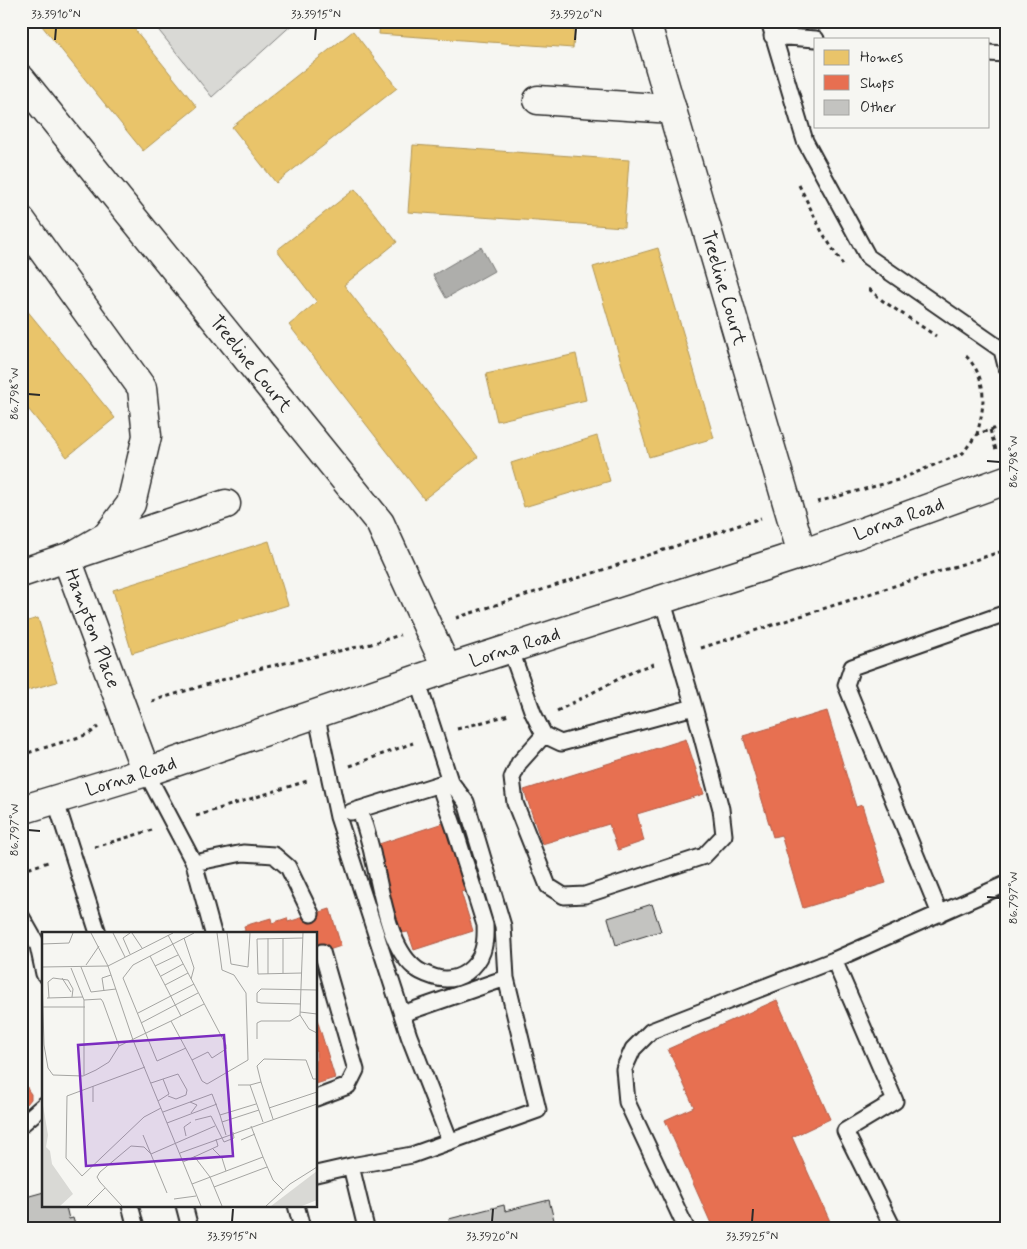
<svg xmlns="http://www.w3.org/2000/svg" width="1027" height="1249" viewBox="0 0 1027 1249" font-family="Mynerve,sans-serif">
<rect width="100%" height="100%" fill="#f6f6f2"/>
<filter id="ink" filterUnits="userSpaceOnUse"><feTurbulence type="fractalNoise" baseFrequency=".02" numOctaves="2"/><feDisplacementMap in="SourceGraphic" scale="10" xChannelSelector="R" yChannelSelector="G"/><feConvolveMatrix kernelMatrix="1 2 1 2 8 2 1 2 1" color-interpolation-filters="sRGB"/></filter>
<g filter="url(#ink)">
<!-- green -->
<path fill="#d9d9d5" stroke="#828280" d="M162 21H296L212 97 156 27Z"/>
<!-- water -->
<path fill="#aeaeab" stroke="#7a7a78" d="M481 247 494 271 446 298 433 275Z"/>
<!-- homes -->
<path fill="#e9c46a" stroke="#b09657" d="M38 21H128L197 107 143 151Z
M380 21H575L573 48 379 34Z
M353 31 397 88 276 183 232 127Z
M413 145 629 160 624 227 408 212Z
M355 189 397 242 344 285 478 457 424 499 289 325 317 302 277 250Z
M658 248 714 438 649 457 593 267Z
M21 303 115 418 67 457 21 400Z
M576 354 586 400 497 421 486 374Z
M597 436 610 481 524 507 511 463Z
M269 541 288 605 132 653 113 590Z
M38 618 57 682 21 692V623Z"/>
<!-- shops -->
<path fill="#e76f51" stroke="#af5b46" d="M827 711 856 807 862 805 886 883 803 908 781 835 773 837 743 736Z
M686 739 704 794 637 814 644 841 618 850 609 824 542 844 524 790Z
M446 822 467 890 461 892 473 931 414 950 408 932 402 933 373 846Z
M330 909 341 946 316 954V933H239L245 931 244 926 271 918 272 923 287 918 288 922Z
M777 1000 830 1119 792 1137 833 1228H713L665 1120 694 1107 668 1049Z
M316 1016 335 1078 316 1084Z
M21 1070 28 1090 31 1094V1099L27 1104H21Z"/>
<!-- building -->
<path fill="#c3c3c0" stroke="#2b2b2b" d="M652 904 661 931 616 945 608 918Z
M25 1191 26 1197 44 1192V1205H69L66 1207 69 1219 73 1218 76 1228H21V1192Z
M549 1200 556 1228H442L451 1226 449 1219 504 1205 505 1211Z"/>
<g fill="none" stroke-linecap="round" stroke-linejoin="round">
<!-- lane casing -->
<g stroke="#2b2b2b" stroke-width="19">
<path id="lane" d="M769 21 805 141 868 257 1002 350 1006 366
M772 36 816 39
M988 53 1006 54
M510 648 533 713 544 735 561 743 694 707 662 599
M316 713 338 817 409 1036 450 1141
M544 735 519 763 512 778 515 803 548 886 564 896 585 895 704 856 724 835 721 809 694 707
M146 772 194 863 213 933
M55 799 98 933
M360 809C364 825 370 841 373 857 381 888 388 946 414 967 419 972 428 975 434 977 446 981 457 979 467 972 483 960 486 945 485 925L455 830 439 784
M351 812 449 781
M194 863 243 853 274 855 288 867 311 914
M940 914 846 685 852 667 1006 613
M21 916 38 946 44 974
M402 1014 506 978
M316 1098 348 1086 356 1070 322 952
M21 1125 44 1105
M351 1166 412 1155 538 1110 506 978 503 926 466 802 450 781 417 680
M316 1174 351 1166 366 1228
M130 1205 136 1228
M184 1205 190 1228
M296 1205 302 1228
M686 1228 627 1102 624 1069 633 1049 651 1031 834 960
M893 1228 845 1131 895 1101 834 960 1006 884
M1002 1228 1006 1226"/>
</g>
<!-- street casing -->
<g stroke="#2b2b2b" stroke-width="31">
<g id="street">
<path id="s1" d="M646 21 802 554"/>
<path id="s2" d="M21 79 380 523 447 669"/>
<path d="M538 100 672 109"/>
<path id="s3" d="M21 220 142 388 147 436 131 504 107 536 67 559 146 772"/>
<path d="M21 573 226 504"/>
</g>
</g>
<!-- secondary casing -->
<g stroke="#2b2b2b" stroke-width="31">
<g id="secondary">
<path id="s4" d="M21 810 146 772 447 669 802 554 1006 480"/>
</g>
</g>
<!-- path -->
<path stroke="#2b2b2b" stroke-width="3" stroke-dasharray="4 4" stroke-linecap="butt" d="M960 21 1006 24
M799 185 822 232 843 265
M869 289 883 301 936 336
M966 356C988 379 985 405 977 434
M990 430 997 453
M817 502 898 480 963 453 977 434 1006 425
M456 618 761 518
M701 648 1006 550
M152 701 262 668 371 644 400 635
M557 711 638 669 657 663
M457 729 509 715
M21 755 89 734 98 727
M350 766 413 743
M196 816 307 781
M95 847 152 830
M21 871 51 861"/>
<!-- lane -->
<use href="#lane" stroke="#f6f6f2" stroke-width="15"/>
<!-- street -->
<use href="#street" stroke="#f6f6f2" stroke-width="28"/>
<!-- secondary -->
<use href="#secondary" stroke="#f6f6f2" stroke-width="28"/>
</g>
</g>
<!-- ticks -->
<path fill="none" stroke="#2b2b2b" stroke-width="2" d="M55 40 56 28M315 40 316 28M575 40 576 28M28 394 40 395M987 461 1000 462M28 830 40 831M987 897 1000 898M232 1222 233 1209M492 1222 493 1209M752 1222 753 1209"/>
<g text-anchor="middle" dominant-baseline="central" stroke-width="5" stroke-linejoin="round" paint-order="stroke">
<!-- street labels -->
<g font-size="19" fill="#2b2b2b" stroke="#f6f6f2">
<text stroke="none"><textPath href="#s1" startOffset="278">Treeline Court</textPath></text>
<text stroke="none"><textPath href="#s2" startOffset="366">Treeline Court</textPath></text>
<text stroke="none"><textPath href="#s4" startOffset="925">Lorna Road</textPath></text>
<text stroke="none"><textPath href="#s3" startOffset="485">Hampton Place</textPath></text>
<text stroke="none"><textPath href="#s4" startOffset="520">Lorna Road</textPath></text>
<text stroke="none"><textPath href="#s4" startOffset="115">Lorna Road</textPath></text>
</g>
</g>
<!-- overview -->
<g transform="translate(42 932)">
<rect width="275" height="275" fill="#f6f6f2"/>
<path d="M0 167 6 203 4 215 8 219 10 232 31 262 18 274H0ZM275 239V268L260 274H229Z" fill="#d9d9d5"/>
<path fill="none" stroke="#a5a5a2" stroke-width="1" d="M49 1 66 34 91 108 159 274M71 1 83 25M88 1 81 6 88 22M90 1 100 16M185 1 189 32 206 35 208 1M142 6 152 36 149 47M226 6V42M241 6V41M0 12 27 11 31 1M108 24 139 84M44 33 57 14M113 34 136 23M0 35 66 34 131 1M39 35 49 60 74 57M29 36 42 68 59 67 61 70 77 114M260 41 216 42 215 7 261 6M0 43 2 113 6 136 11 143 41 144 54 138 67 130 77 114 129 89 150 128 166 120 170 126 184 117V113L126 3M119 44 141 32M20 46 29 60M123 53 146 41M62 59 60 46 69 43M5 66 41 65M7 66 6 50 11 46 26 48 31 57 30 65M259 72 219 71 215 70V61L219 57 275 58M1 75H43M258 80 275 82M96 81 152 52M258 83 261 1M258 83 267 97 275 101M129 89 162 72M99 91 156 61M215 107V91L219 89H248L258 83M144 116 115 129 81 46 91 33 152 1M150 128 160 149 165 152 206 128 204 61 192 43 180 38 175 1M103 135 25 164 24 226 40 244 102 185 119 176M42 143V68M121 147 136 142 145 158 144 163 134 167 126 164M219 150 231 187M109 151 121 147 127 162 116 169M196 153H208L221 190M208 153 219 150 215 134 222 127 264 128 271 147H275M51 154V170M148 170 155 173 149 181M227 176 275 160M121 180 170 162 178 183M153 188 169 184 182 210 192 206 191 200M180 190 217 178M125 191 175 172M101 203 125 261M184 203 178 183 214 172M144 204 142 195 149 190M199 208 213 202M170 216 180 226 184 239M138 221 275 172M152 224 168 245 180 274M221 225 231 248 241 258M141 230 176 214 174 207M150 252 221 225 209 194M172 255 225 235M132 267 154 264M45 274 63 256M80 274 58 250 55 245 58 240 89 214 102 215 109 222 173 194M224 274 248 252 275 235"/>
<path fill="#7b2cbf" fill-opacity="0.15" stroke="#7b2cbf" stroke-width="2.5" d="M182 103 191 224 44 234 36 113Z"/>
<rect width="275" height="275" fill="none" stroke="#2b2b2b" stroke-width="2.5"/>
</g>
<!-- margin -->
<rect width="1027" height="1249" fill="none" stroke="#f6f6f2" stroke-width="55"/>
<!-- legend -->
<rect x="814" y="38" width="175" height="90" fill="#f6f6f2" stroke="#a5a5a2"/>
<rect x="824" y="50" width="25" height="15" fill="#e9c46a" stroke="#a5a5a2"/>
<text x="860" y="62" font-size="15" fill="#2b2b2b">Homes</text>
<rect x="824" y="75" width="25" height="15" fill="#e76f51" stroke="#a5a5a2"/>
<text x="860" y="88" font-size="15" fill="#2b2b2b">Shops</text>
<rect x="824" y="100" width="25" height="15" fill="#c3c3c0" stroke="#a5a5a2"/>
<text x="860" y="112" font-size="15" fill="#2b2b2b">Other</text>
<rect x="28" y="28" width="972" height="1194" fill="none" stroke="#2b2b2b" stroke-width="2"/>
<g font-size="12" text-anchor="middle" fill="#2b2b2b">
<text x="56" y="18">33.3910°N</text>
<text x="316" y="18">33.3915°N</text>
<text x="576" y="18">33.3920°N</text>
<text transform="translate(14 394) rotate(-90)" y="4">86.798°W</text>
<text transform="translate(1013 462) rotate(-90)" y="4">86.798°W</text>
<text transform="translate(14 830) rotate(-90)" y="4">86.797°W</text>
<text transform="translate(1013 898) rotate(-90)" y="4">86.797°W</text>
<text x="232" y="1240">33.3915°N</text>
<text x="492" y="1240">33.3920°N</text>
<text x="752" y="1240">33.3925°N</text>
</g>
</svg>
